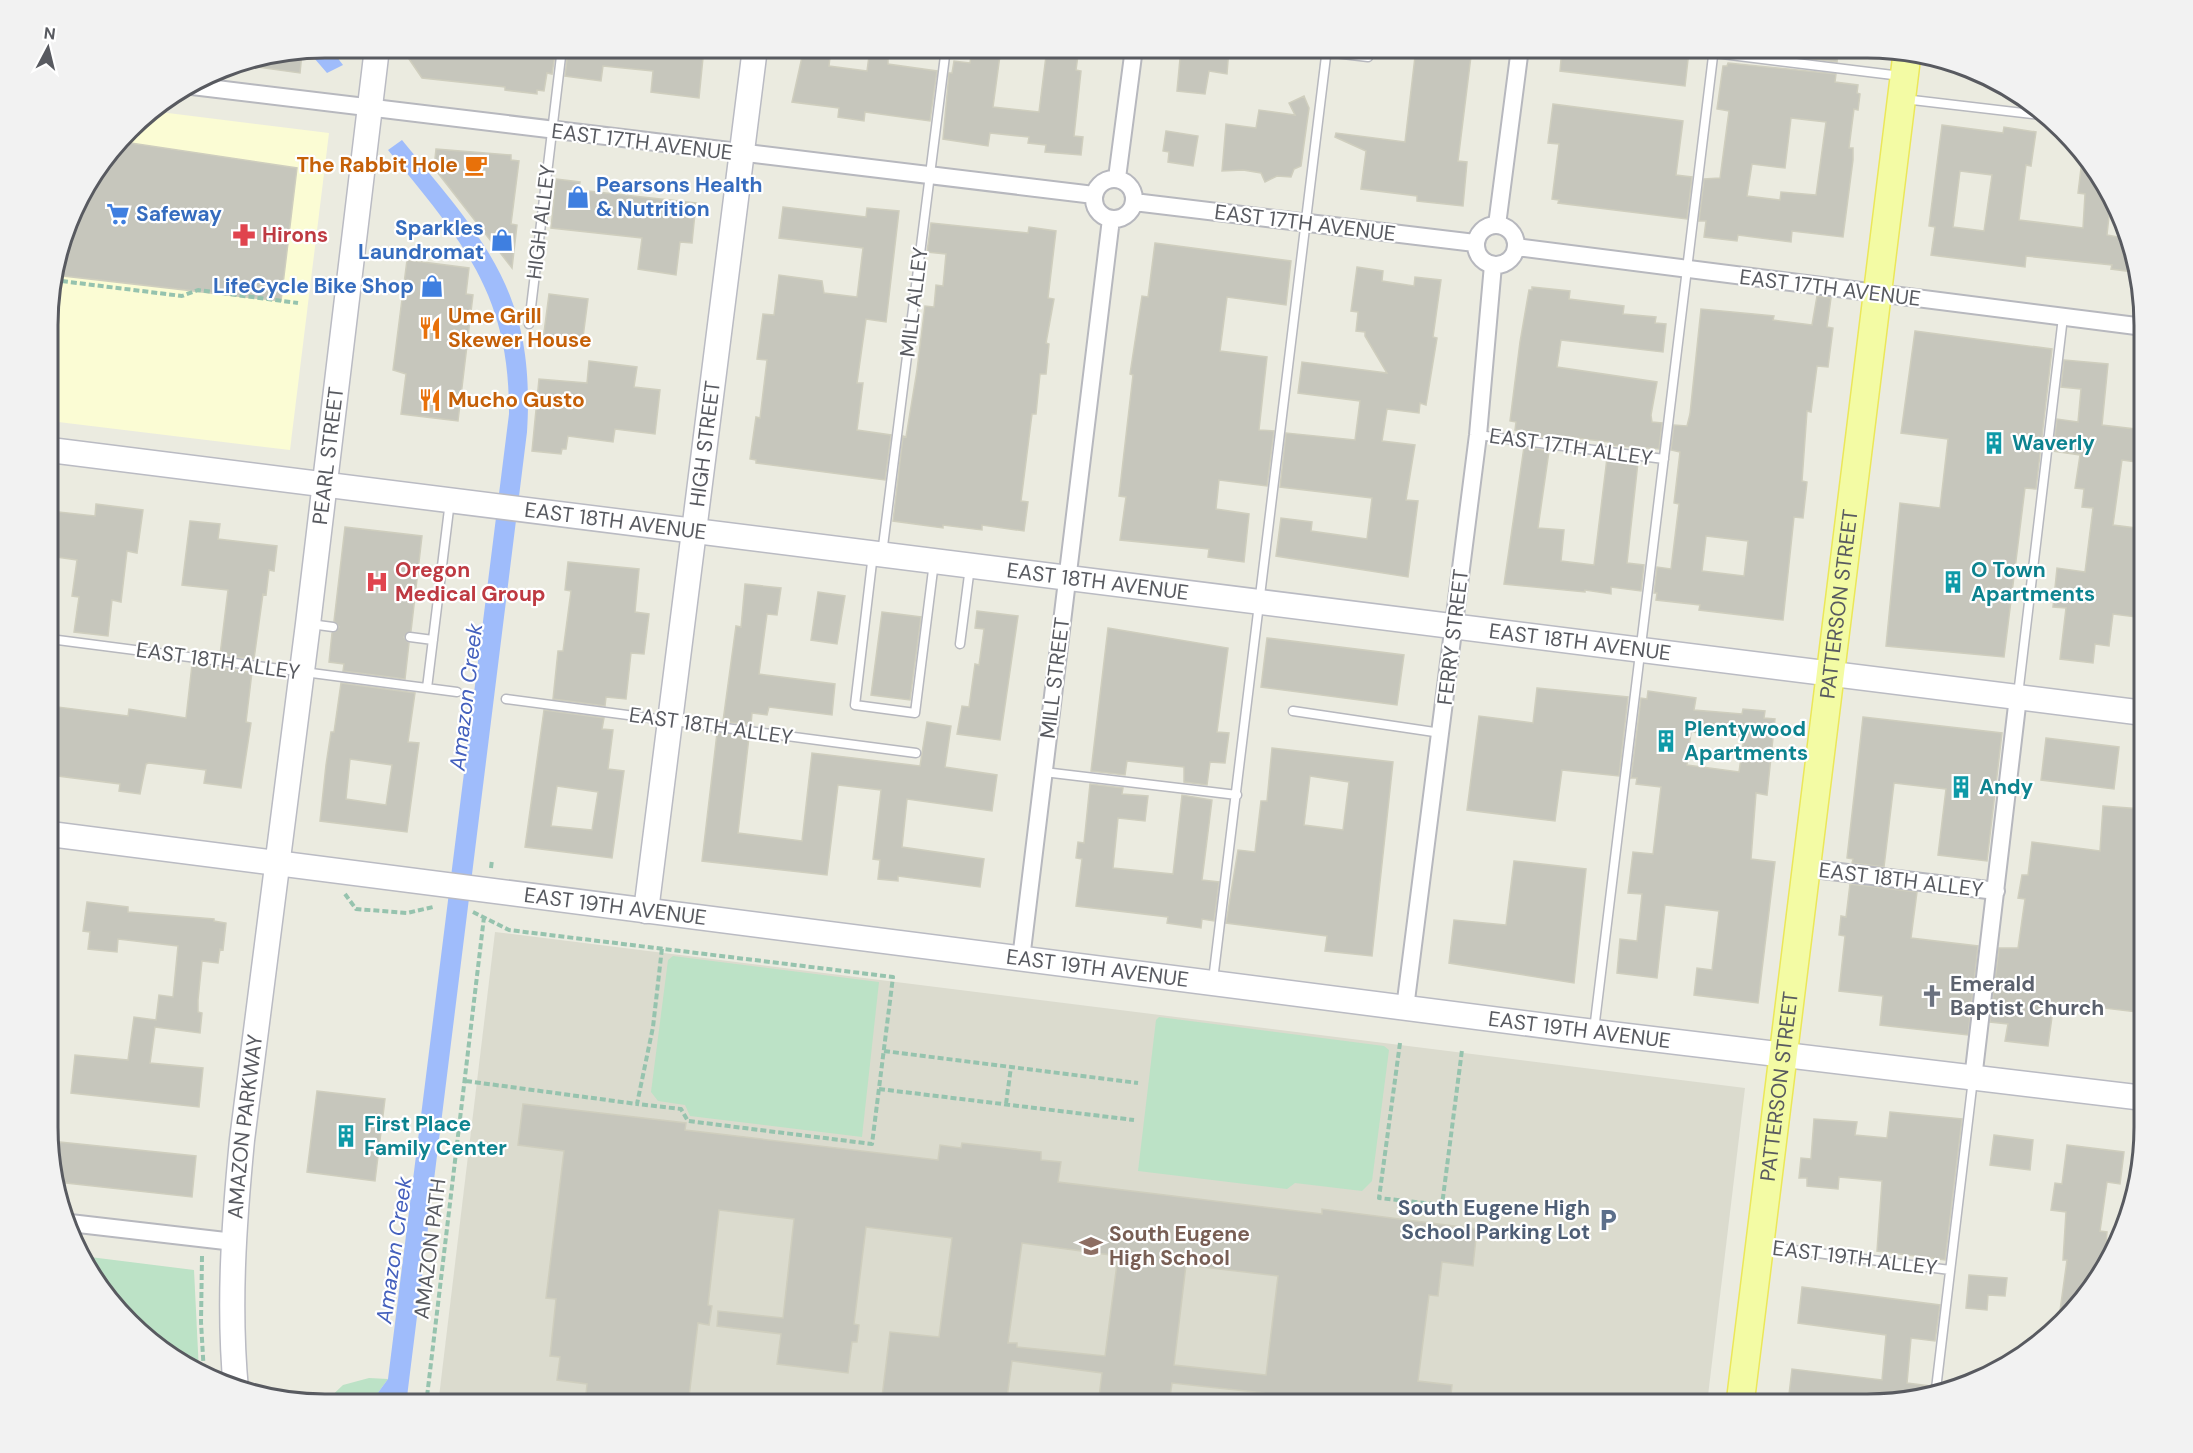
<svg xmlns="http://www.w3.org/2000/svg" width="2193" height="1453" viewBox="0 0 2193 1453" font-family="'DM Sans',sans-serif">
<rect width="100%" height="100%" fill="#ebebe0"/>
<!-- commercial -->
<path fill="#fbfcd4" d="M152 111 329 133 290 450 50 421V290L77 203 142 117Z"/>
<!-- education -->
<path fill="#dbdbce" d="M495 932 1745 1088 1707 1404 438 1405Z"/>
<!-- green -->
<path fill="#bce2c6" d="M673 956 879 982 862 1137 690 1116 685 1105 658 1101 651 1092 668 960Z
M1159 1017 1384 1046 1389 1050 1372 1181 1362 1191 1295 1183 1287 1189 1138 1171 1156 1020Z
M82 1256 194 1270 199 1372 171 1358 85 1266Z
M369 1378 388 1379 369 1405H322L343 1385Z"/>
<!-- water -->
<path fill="#9fbcfb" d="M330 48 343 65 327 73 308 51Z
M402 140C485 241 536 292 527 432L406 1405H369L388 1379 509 414C510 292 460 239 388 150Z"/>
<!-- building -->
<path fill="#c6c6bc" stroke="#cfcebe" stroke-width="1.5" fill-rule="evenodd" d="M410 48H556L552 74 547 73 544 91 537 90V94L505 90V87L422 78 409 59Z
M594 48H684L683 56 703 58 699 98 651 92 653 71 603 66 601 81 565 76 568 50 593 54Z
M804 48H831L829 66 867 71 869 56 888 59V64L937 71 930 121 865 112 864 121 838 117 839 108 792 102Z
M972 48H1001L993 107 1039 112 1047 48H1079L1076 70 1081 71 1074 136 1083 137 1081 155 1045 152 1046 145 1028 143 1029 137 990 133 988 146 943 139 949 73H952L954 61 970 63Z
M1181 48H1229L1227 74 1209 71 1205 94 1177 91Z
M1416 48H1472L1458 161 1467 162 1463 206 1417 201V196L1361 189 1366 151 1335 137 1336 133 1405 142Z
M1562 48H1665L1689 51 1685 86 1560 71Z
M1751 48H1839L1837 62 1751 51Z
M302 53 300 73 250 66V63Z
M1728 63 1836 74 1835 82 1858 85 1857 93 1860 94 1858 110 1854 109 1849 148H1853V160L1843 237 1792 231 1791 242 1738 235 1737 241 1704 237 1706 221H1699L1704 179 1720 178 1729 111 1717 109 1723 66H1727ZM1791 118 1826 122 1816 195 1781 192 1780 200 1747 196 1752 164 1785 168Z
M1304 96 1309 108 1301 166 1294 169 1291 177 1277 176 1265 182 1261 173 1243 170 1222 171 1226 124 1256 128 1259 110 1295 115 1289 103Z
M1553 104 1683 121 1676 175 1692 177 1687 219 1558 203 1559 200 1552 199 1559 144 1548 143Z
M1942 125 2003 133 2004 127 2036 132 2031 166 2026 165 2019 220 2083 228 2085 194 2078 193 2082 160 2108 187 2111 197 2107 235 2123 238 2134 272 2111 269 2112 265 2026 256 2025 267 1931 255 1935 227 1929 226ZM1960 171 1992 175 1984 231 1953 227Z
M1166 131 1198 136 1193 166 1168 162 1169 152 1163 151Z
M124 142 297 168 281 301 55 275 77 203Z
M436 149 511 155V160L519 161 511 224 517 225 512 268 434 168Z
M556 179 580 182 579 190 696 203 692 243 680 242 676 275 638 269 642 238 551 228Z
M783 207 866 217 867 208 899 211 886 322 866 319 857 383H863L857 430 891 435 885 480 756 463V460L750 459 756 417 760 418 767 360 757 359 763 314 774 315 779 275 822 281 824 293 857 297 863 248 779 238Z
M931 223 1028 233 1029 227 1056 231 1048 298 1054 299 1046 343 1049 344 1046 374H1040L1036 414H1032L1021 501 1028 502 1024 531 982 525V530L943 525V528L893 521 903 436 906 437 917 370 925 306 934 307 936 285 943 286 946 254 927 252Z
M1155 243 1291 261 1286 305 1227 297 1220 351 1267 357 1259 430 1274 431 1267 486 1219 480 1216 509 1249 514 1244 562 1208 557 1209 549 1120 540 1126 497 1119 496 1133 375 1130 374 1142 296 1148 297Z
M407 260 469 268 466 294 473 295 458 421 401 414 406 374 393 370Z
M1357 267 1383 271 1382 281 1414 286 1415 277 1441 280 1433 337 1437 338 1426 405 1420 403 1419 413 1387 409 1382 441 1415 445 1406 500 1418 501 1408 577 1276 556 1281 518 1312 522 1311 531 1367 539 1372 498 1280 487 1286 433 1355 440 1360 401 1298 393 1302 362 1387 373 1365 336V332L1356 331 1358 312 1351 311Z
M1532 287 1570 291 1569 299 1624 306 1623 314 1656 317 1655 323 1666 324 1663 352 1561 340 1557 367 1657 382 1651 415 1652 422 1662 423 1659 449 1608 445 1609 442 1552 435 1551 438 1526 435V431L1515 430 1516 422 1510 421 1520 342 1529 290H1532Z
M549 294 588 299 582 345 543 340Z
M1817 296 1831 298 1827 327 1833 328 1828 367 1817 366 1811 412 1807 411 1802 481 1807 482 1803 518 1794 517 1783 620 1699 610 1700 605 1656 600 1657 593H1654L1657 567 1671 569 1679 504 1674 503 1680 452 1671 450 1674 425 1687 426 1690 414 1701 309 1774 316 1773 320 1812 325ZM1706 536 1748 541 1744 576 1702 571Z
M1915 331 2052 349 2036 489 2025 488 2004 657 1886 646 1900 503 1940 508 1948 439 1901 433Z
M2064 360 2108 364 2102 425 2144 430 2143 463 2122 460 2113 525 2144 529V618L2113 614 2109 646 2095 644 2093 663 2060 659 2066 608 2053 607 2057 568 2085 572 2093 508 2082 507 2084 489 2075 488 2080 455 2053 451 2057 419 2078 422 2081 389 2061 387Z
M589 361 637 367 634 387 660 390 655 434 615 429 613 442 568 436 566 449H562L561 454 532 451 539 379 587 383Z
M1524 447 1549 451 1538 528 1564 530 1561 561 1594 565 1607 458 1638 462 1627 563 1644 565 1641 591 1611 587V594L1585 590V592L1504 584Z
M96 504 143 510 137 553 127 551 121 602 112 600 108 636 74 632 79 597 72 596 77 560 50 556V511L95 516Z
M190 521 220 524 218 539 277 546 274 571 269 570 266 595 263 594 254 659 220 655 228 590 182 585Z
M345 527 422 536 411 631 404 637 409 643 405 679 343 671 344 664 329 662 332 633 339 627 334 621Z
M568 562 639 569 635 612 649 614 644 654 631 653 626 699 606 697 605 706 553 699 558 651H563L571 591 565 590Z
M745 584 781 588 777 615 767 614 759 674 835 684 832 715 769 707 767 715 752 713 751 725 723 721 736 626 741 627Z
M818 592 845 596 837 644 811 640Z
M977 611 1018 616 1000 740 957 734 962 706 969 707 975 664 979 665 984 629 975 628Z
M882 612 921 617 910 700 871 695Z
M1108 628 1228 648 1217 732 1229 733 1225 763 1210 762 1207 785 1184 782V767L1127 761 1125 775 1091 771Z
M1267 638 1404 655 1397 705 1261 687Z
M192 665 252 672 246 722 251 723 241 788 204 783 206 770 149 763 146 764 140 794 119 791 120 784 50 775V706L128 716 129 709 186 718Z
M341 683 415 693 408 742 419 743 407 832 320 821 326 765 331 732H334ZM350 759 392 765 386 805 346 799Z
M1537 688 1628 697 1619 776 1562 770 1555 821 1467 810 1479 716 1533 723Z
M1648 691 1696 698 1694 710 1742 714 1743 709 1765 711 1764 718 1775 719 1767 795 1756 793 1751 859 1775 862 1758 1003 1694 995 1697 968 1712 970 1719 911 1665 905 1657 978 1617 973 1620 939 1637 941 1642 894 1628 893 1633 852 1653 854 1661 787 1636 784 1637 778H1631L1641 698 1647 699ZM1691 732 1744 737 1739 772 1687 765Z
M544 710 604 718 602 729 613 730 608 769 624 771 612 858 525 847ZM557 786 598 792 592 830 551 826Z
M1863 717 2002 733 1987 861 1938 855 1946 789 1894 783 1884 867 1852 863 1853 859 1847 858Z
M927 722 951 726 945 767 997 775 992 811 907 799 902 847 984 859 980 887 898 876V881L878 879 880 860 873 859 881 790 838 785 827 875 702 861 717 733 749 737 738 833 802 841 812 753 920 766Z
M2046 738 2119 747 2114 789 2041 780Z
M1272 748 1393 762 1372 956 1325 951 1327 936 1226 923 1238 850 1255 852 1261 801H1267ZM1310 776 1349 782 1343 830 1304 825Z
M1090 784 1123 788 1122 794 1148 796 1145 821 1118 818 1113 868 1173 874 1182 795 1212 800 1202 880 1219 882 1214 921 1202 919 1201 928 1167 923 1168 917 1076 906 1082 859 1076 858 1078 842 1084 843Z
M2103 806 2142 809 2138 856 2144 857V953L2137 1012 2054 1002 2048 1046 2005 1041 2008 1024 1990 1022 1999 948H2018L2025 899 2018 898 2022 875H2028L2032 842 2100 851Z
M1514 861 1586 869 1574 983 1449 963 1454 920 1506 925Z
M1850 884 1917 892 1911 938 1978 946 1968 1035 1880 1025 1883 996 1839 991 1845 936 1839 935 1841 916 1846 917Z
M87 902 128 907V912L214 919V921L226 923 223 950 220 949 218 963 202 961 198 1000V1012L202 1013 200 1033 155 1027 150 1063 203 1068 199 1107 71 1093 75 1055 128 1060 134 1017 156 1020 159 995 173 997 178 946 118 939 117 952 88 949 90 932 83 931Z
M317 1091 385 1099 375 1181 307 1172Z
M523 1104 686 1123 685 1130 938 1160 940 1145 961 1148 962 1143 1041 1152V1160L1061 1162 1058 1182 1322 1214V1209L1477 1229 1473 1266 1442 1262 1438 1296 1429 1295 1418 1381 1452 1385 1450 1405H1263L1264 1393 1172 1383 1169 1405H1098L1102 1373 1012 1361 1006 1405H881L890 1332 939 1337 952 1238 866 1227 854 1324 859 1325 857 1342H852L848 1373 777 1364 781 1334 717 1326 718 1311 783 1318 794 1219 719 1210 708 1305 712 1306 709 1325 698 1323 688 1405H585L587 1384 557 1380 560 1357 550 1356 556 1299 546 1298 564 1151 518 1145ZM1022 1243 1118 1256 1105 1356 1017 1347V1343H1008ZM1186 1265 1278 1276 1266 1375 1174 1365Z
M1890 1112 1962 1119 1945 1260 1877 1251 1882 1181 1839 1177 1838 1189 1807 1186V1178H1799L1801 1158 1811 1159 1814 1119 1857 1122 1855 1135 1887 1138Z
M1994 1135 2033 1140 2030 1170 1990 1165Z
M50 1141 196 1156 192 1197 57 1182 50 1163Z
M2067 1145 2124 1152 2120 1184 2107 1182 2100 1231 2107 1232 2104 1269 2098 1282 2059 1318 2067 1260H2063L2066 1212 2051 1210 2055 1183 2062 1184Z
M1969 1275 2007 1278 2005 1296 1988 1295 1987 1310 1966 1308Z
M1802 1287 1940 1305 1935 1341 1911 1338 1907 1383 1930 1386V1391L1885 1404 1788 1403 1792 1369 1882 1380 1886 1335 1798 1323Z"/>
<g fill="none" stroke-linecap="round" stroke-linejoin="round">
<!-- lane casing -->
<g stroke="#b7b8be" stroke-width="11">
<path id="lane" d="M1326 52 1368 57
M1714 53 1901 76
M1904 99 2041 115
M529 324 562 48
M1478 435 1664 459
M873 554 855 705 915 713 934 562
M882 554 946 48
M310 624 333 627
M410 637 433 640
M50 639 457 692
M960 644 970 567
M427 688 450 501
M2018 695 2063 317
M506 699 916 753
M1293 711 1441 733
M1044 772 1237 795
M1213 980 1327 48
M1594 1030 1714 48
M1763 1246 1950 1270
M1936 1389 1973 1079"/>
</g>
<!-- street casing -->
<g stroke="#b7b8be" stroke-width="20">
<path id="street" d="M192 86 1094 195
M1117 178 1134 48
M1094 199a20 20 0 1 1 40 0a20 20 0 1 1-40 0Z
M1134 202 1475 243
M1476 245a20 20 0 1 1 40 0a20 20 0 1 1-40 0Z
M1497 225 1520 48
M1516 247 2144 327
M1806 868 1996 891
M1021 959 1111 219
M1405 1008 1478 435 1493 265
M1973 1079 2018 697
M70 1223 234 1242"/>
</g>
<!-- secondary casing -->
<g stroke="#babbc3" stroke-width="27">
<g id="secondary">
<path id="s1" d="M50 450 2144 713"/>
<path id="s2" d="M50 834 1594 1032 2144 1098"/>
<path id="s3" d="M646 911 755 48"/>
<path id="s4" d="M236 1390C228 1306 234 1223 242 1140L308 624 377 48"/>
</g>
</g>
<!-- primary casing -->
<g stroke="#ebe759" stroke-width="30">
<g id="primary">
<path id="s5" d="M1740 1404 1907 54"/>
</g>
</g>
<!-- path -->
<path stroke="#96c3ae" stroke-width="4" stroke-dasharray="6 3" stroke-linecap="butt" d="M53 280 182 296 198 290 298 303
M491 868 492 860
M345 894 356 909 407 913 433 907
M473 912 509 930 893 977 872 1144 688 1121 681 1109 637 1104
M1400 1043 1379 1198 1442 1205 1462 1050
M884 1051 1138 1083
M466 1081 637 1104 653 1027 662 948
M879 1089 1134 1120
M1006 1104 1011 1067
M202 1256 201 1322 204 1374
M426 1405 484 917"/>
<!-- lane -->
<use href="#lane" stroke="#fff" stroke-width="8"/>
<!-- street -->
<use href="#street" stroke="#fff" stroke-width="16"/>
<!-- secondary -->
<use href="#secondary" stroke="#fff" stroke-width="24"/>
<!-- primary -->
<use href="#primary" stroke="#f3fba4" stroke-width="27"/>
</g>
<!-- icons -->
<defs>
<g id="cafe-bare" transform="scale(1.8)"><path d="M-5.5-4.5H6V0H3Q3 3.5 0 3.5H-2.5Q-5.5 3.5-5.5 0ZM3-3.2v2h1.7v-2ZM-6 4.5H4V6H-6Z" fill="#e8710a" stroke="#fff" stroke-width="2.5" paint-order="stroke"/></g>
<g id="shop-bare" transform="scale(1.8)"><path d="M-5-2.5h2.3a2.7 3.5 0 0 1 5.4 0H5L5.5 6h-11ZM-1.5-2.5h3a1.5 2.3 0 0 0-3 0Z" fill="#3f7fe0" stroke="#fff" stroke-width="2.5" paint-order="stroke"/></g>
<g id="supermarket-bare" transform="scale(1.8)"><path d="M-6-5.5h2.5l.6 2H6L4.5 2H-2.5L-4.4-4H-6ZM-1.5 3.2a1.3 1.3 0 1 0 .1 0ZM3 3.2a1.3 1.3 0 1 0 .1 0Z" fill="#3f7fe0" stroke="#fff" stroke-width="2.5" paint-order="stroke"/></g>
<g id="pharmacy-bare" transform="scale(1.8)"><path d="M-2-6h4v4h4v4h-4v4h-4v-4h-4v-4h4Z" fill="#e0444e" stroke="#fff" stroke-width="2.5" paint-order="stroke"/></g>
<g id="restaurant-bare" transform="scale(1.8)"><path d="M-5-6h1v4h1v-4h1v4h1v-4h1v5L-1.5 .5V6h-2V.5L-5-1ZM5-6V6H3V1.5H1.5Q1.5-4 5-6Z" fill="#e8710a" stroke="#fff" stroke-width="2.5" paint-order="stroke"/></g>
<g id="building-bare" transform="scale(1.8)"><path d="M-4-6H4V6H1V3H-1V6H-4ZM-2.5-4.3h1.7v1.8h-1.7ZM.8-4.3h1.7v1.8H.8ZM-2.5-1h1.7V.8h-1.7ZM.8-1h1.7V.8H.8Z" fill="#0f9aa8" stroke="#fff" stroke-width="2.5" paint-order="stroke"/></g>
<g id="hospital-bare" transform="scale(1.8)"><path d="M-5-5h3v3.5h4V-5h3V5h-3V1.5h-4V5h-3Z" fill="#e0444e" stroke="#fff" stroke-width="2.5" paint-order="stroke"/></g>
<g id="church-bare" transform="scale(1.8)"><path d="M-1.2-6h2.4v3.5h3.3v2.4h-3.3V6h-2.4V-.1h-3.3v-2.4h3.3Z" fill="#6b7280" stroke="#fff" stroke-width="2.5" paint-order="stroke"/></g>
<g id="parking-bare" transform="scale(1.8)"><path d="M-3.5-5.5H1a3.5 3.5 0 0 1 0 7H-1V5.5H-3.5ZM-1-3.4V-.6H.8a1.4 1.4 0 0 0 0-2.8Z" fill="#5c6f8a" stroke="#fff" stroke-width="2.5" paint-order="stroke"/></g>
<g id="school-bare" transform="scale(1.8)"><path d="M0-5L7-2L0 1L-7-2ZM-4 1L0 2.5L4 1V4Q0 6-4 4Z" fill="#8d6e63" stroke="#fff" stroke-width="2.5" paint-order="stroke"/></g>
</defs>
<g fill-rule="evenodd">
<use href="#cafe-bare" x="476" y="165"/>
<use href="#shop-bare" x="578" y="197"/>
<use href="#supermarket-bare" x="118" y="214"/>
<use href="#pharmacy-bare" x="244" y="235"/>
<use href="#shop-bare" x="502" y="240"/>
<use href="#shop-bare" x="432" y="286"/>
<use href="#restaurant-bare" x="430" y="328"/>
<use href="#restaurant-bare" x="430" y="400"/>
<use href="#building-bare" x="1994" y="443"/>
<use href="#hospital-bare" x="377" y="582"/>
<use href="#building-bare" x="1953" y="582"/>
<use href="#building-bare" x="1666" y="741"/>
<use href="#building-bare" x="1961" y="787"/>
<use href="#church-bare" x="1932" y="996"/>
<use href="#building-bare" x="346" y="1136"/>
<use href="#parking-bare" x="1608" y="1220"/>
<use href="#school-bare" x="1091" y="1246"/>
</g>
<g text-anchor="middle" dominant-baseline="central" stroke-width="4.5" stroke-linejoin="round" paint-order="stroke">
<!-- street labels -->
<g font-size="21" fill="#585a60" stroke="#fff">
<text transform="translate(642 142) rotate(7)">EAST 17TH AVENUE</text>
<text transform="translate(541 222) rotate(-83)">HIGH ALLEY</text>
<text transform="translate(1305 223) rotate(7)">EAST 17TH AVENUE</text>
<text transform="translate(1830 288) rotate(7)">EAST 17TH AVENUE</text>
<text transform="translate(914 302) rotate(-83)">MILL ALLEY</text>
<text stroke="none"><textPath href="#s3" startOffset="471">HIGH STREET</textPath></text>
<text transform="translate(1571 447) rotate(8)">EAST 17TH ALLEY</text>
<text stroke="none"><textPath href="#s4" startOffset="940">PEARL STREET</textPath></text>
<text stroke="none"><textPath href="#s1" startOffset="570">EAST 18TH AVENUE</textPath></text>
<text stroke="none"><textPath href="#s1" startOffset="1056">EAST 18TH AVENUE</textPath></text>
<text stroke="none"><textPath href="#s5" startOffset="806">PATTERSON STREET</textPath></text>
<text transform="translate(1453 637) rotate(-83)">FERRY STREET</text>
<text stroke="none"><textPath href="#s1" startOffset="1542">EAST 18TH AVENUE</textPath></text>
<text transform="translate(218 661) rotate(8)">EAST 18TH ALLEY</text>
<text transform="translate(1055 678) rotate(-83)">MILL STREET</text>
<text transform="translate(711 726) rotate(8)">EAST 18TH ALLEY</text>
<text transform="translate(1901 880) rotate(7)">EAST 18TH ALLEY</text>
<text stroke="none"><textPath href="#s2" startOffset="570">EAST 19TH AVENUE</textPath></text>
<text stroke="none"><textPath href="#s2" startOffset="1056">EAST 19TH AVENUE</textPath></text>
<text stroke="none"><textPath href="#s2" startOffset="1542">EAST 19TH AVENUE</textPath></text>
<text stroke="none"><textPath href="#s5" startOffset="320">PATTERSON STREET</textPath></text>
<text stroke="none"><textPath href="#s4" startOffset="264">AMAZON PARKWAY</textPath></text>
<text transform="translate(430 1249) rotate(-83)">AMAZON PATH</text>
<text transform="translate(1855 1258) rotate(7)">EAST 19TH ALLEY</text>
</g>
<!-- food labels -->
<g font-size="21" font-weight="bold" fill="#c56008" stroke="#fff" text-anchor="start">
<text x="458" y="165" text-anchor="end">The Rabbit Hole</text>
<text x="448" y="316">Ume Grill<tspan x="448" dy="24">Skewer House</tspan></text>
<text x="448" y="400">Mucho Gusto</text>
</g>
<!-- shop labels -->
<g font-size="21" font-weight="bold" fill="#366cbe" stroke="#fff" text-anchor="start">
<text x="596" y="185">Pearsons Health<tspan x="596" dy="24">&amp; Nutrition</tspan></text>
<text x="136" y="214">Safeway</text>
<text x="484" y="228" text-anchor="end">Sparkles<tspan x="484" dy="24">Laundromat</tspan></text>
<text x="414" y="286" text-anchor="end">LifeCycle Bike Shop</text>
</g>
<!-- health labels -->
<g font-size="21" font-weight="bold" fill="#be3a42" stroke="#fff" text-anchor="start">
<text x="262" y="235">Hirons</text>
<text x="395" y="570">Oregon<tspan x="395" dy="24">Medical Group</tspan></text>
</g>
<!-- culture labels -->
<g font-size="21" font-weight="bold" fill="#0d838f" stroke="#fff" text-anchor="start">
<text x="2012" y="443">Waverly</text>
<text x="1971" y="570">O Town<tspan x="1971" dy="24">Apartments</tspan></text>
<text x="1684" y="729">Plentywood<tspan x="1684" dy="24">Apartments</tspan></text>
<text x="1979" y="787">Andy</text>
<text x="364" y="1124">First Place<tspan x="364" dy="24">Family Center</tspan></text>
</g>
<!-- worship labels -->
<g font-size="21" font-weight="bold" fill="#5b616d" stroke="#fff" text-anchor="start">
<text x="1950" y="984">Emerald<tspan x="1950" dy="24">Baptist Church</tspan></text>
</g>
<!-- service labels -->
<g font-size="21" font-weight="bold" fill="#4e5e75" stroke="#fff" text-anchor="end">
<text x="1590" y="1208">South Eugene High<tspan x="1590" dy="24">School Parking Lot</tspan></text>
</g>
<!-- education labels -->
<g font-size="21" font-weight="bold" fill="#785e54" stroke="#fff" text-anchor="start">
<text x="1109" y="1234">South Eugene<tspan x="1109" dy="24">High School</tspan></text>
</g>
<!-- water labels -->
<g font-size="22" font-style="italic" fill="#4460bd" stroke="#fff">
<text transform="translate(466 697) rotate(-83)">Amazon Creek</text>
<text transform="translate(394 1250) rotate(-82)">Amazon Creek</text>
</g>
</g>
<!-- crop -->
<path d="M0 0H2193V1453H0ZM325 58H1867A267 267 0 0 1 2134 325V1127A267 267 0 0 1 1867 1394H325A267 267 0 0 1 58 1127V325A267 267 0 0 1 325 58Z" fill="#f2f2f2" fill-rule="evenodd"/>
<path fill="none" stroke="#585a60" stroke-width="3" d="M325 58H1867A267 267 0 0 1 2134 325V1127A267 267 0 0 1 1867 1394H325A267 267 0 0 1 58 1127V325A267 267 0 0 1 325 58Z"/>
<!-- north arrow -->
<g transform="translate(48 48) rotate(7)" stroke="#ffffff" stroke-width="4.5" paint-order="stroke">
<path d="M0-4.5L10 22L0 15L-10 22Z" fill="#585a60"/>
<text y="-9" font-size="16" font-weight="bold" text-anchor="middle" fill="#585a60">N</text>
</g>
</svg>
